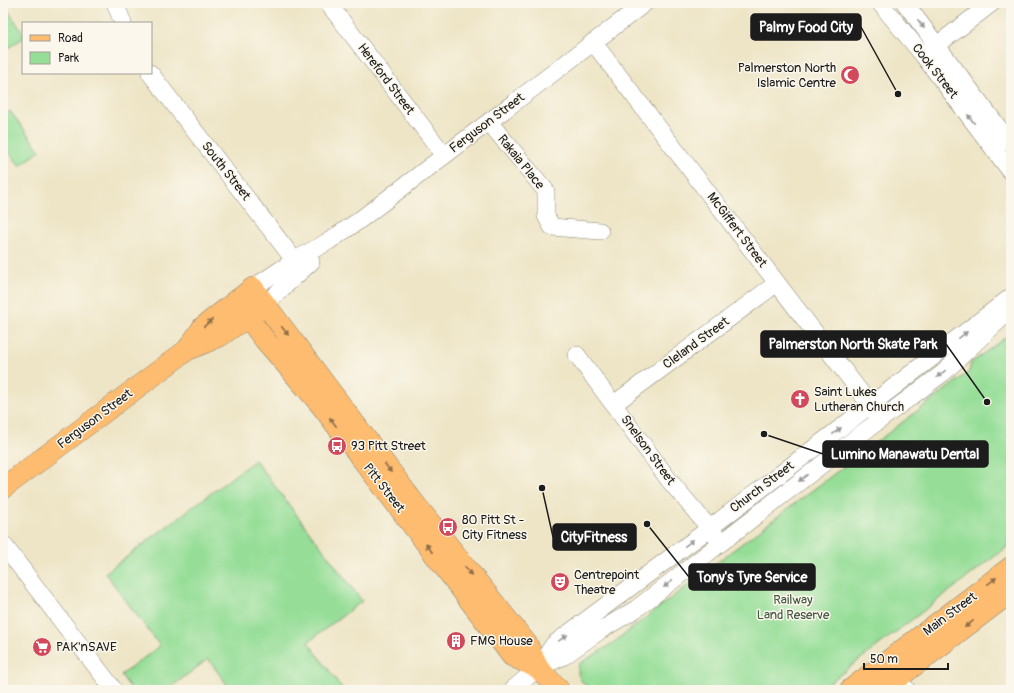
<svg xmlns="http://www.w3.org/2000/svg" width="1014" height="693" viewBox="0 0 1014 693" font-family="Pangolin,sans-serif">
<rect width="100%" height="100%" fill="#fbf7ec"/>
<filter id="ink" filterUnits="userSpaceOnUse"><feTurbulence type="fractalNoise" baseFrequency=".025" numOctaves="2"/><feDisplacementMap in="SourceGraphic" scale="8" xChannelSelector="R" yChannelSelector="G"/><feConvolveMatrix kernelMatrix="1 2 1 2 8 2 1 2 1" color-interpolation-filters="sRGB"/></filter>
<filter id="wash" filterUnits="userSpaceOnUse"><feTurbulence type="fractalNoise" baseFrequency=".012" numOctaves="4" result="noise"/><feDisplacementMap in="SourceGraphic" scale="16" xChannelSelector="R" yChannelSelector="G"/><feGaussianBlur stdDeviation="0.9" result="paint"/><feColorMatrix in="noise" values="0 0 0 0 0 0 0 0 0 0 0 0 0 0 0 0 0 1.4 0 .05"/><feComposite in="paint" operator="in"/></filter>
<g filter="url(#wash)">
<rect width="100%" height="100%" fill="#eee5c6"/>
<!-- green -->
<path fill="#96de98" stroke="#597d5a" d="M3 3 23 33V38L8 48 3 40Z
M10 111 40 151 20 166 3 144V116Z
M1011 333V544L820 690H592C581 682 576 678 579 664L613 643 732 551 969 372 971 363Z
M255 460 362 601 308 642 342 688 339 690H231L208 659 167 690H132L121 675 160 646 105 573Z"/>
</g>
<g filter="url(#ink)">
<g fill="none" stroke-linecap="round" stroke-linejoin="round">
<!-- minor casing -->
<g stroke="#858071" stroke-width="18">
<path id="minor" d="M115 3 123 23
M328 3 444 155
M880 3 923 55 1011 172
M905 3 1011 144
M593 42 877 414
M928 52 992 3
M150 73 302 270
M489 122 546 191V216L552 227 600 231
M253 288 295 260 329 241 357 222 645 3
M265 304 311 262
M577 355 669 480 717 537
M614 404 777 283
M3 544 114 690
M538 668 564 656 601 630 636 609 861 434 943 373 1007 313
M898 678 907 690
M512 690 538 668 554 644 710 528 1011 297"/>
</g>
<!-- major casing -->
<g stroke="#858071" stroke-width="22">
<path id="major" d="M235 301 265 340 321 405 512 656 538 668
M187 350 203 327 253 288 415 504 527 644 538 668 559 690
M3 488 187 350 220 336 259 309
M850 690 1011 567
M882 690 1011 592"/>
</g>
<!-- minor -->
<use href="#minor" stroke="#fff" stroke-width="17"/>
<!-- major -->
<use href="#major" stroke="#fdbc70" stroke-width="21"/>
</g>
<!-- one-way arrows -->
<defs><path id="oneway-solid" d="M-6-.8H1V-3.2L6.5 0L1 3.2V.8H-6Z"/></defs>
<g fill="#999">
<use href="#oneway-solid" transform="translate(921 24) rotate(53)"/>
<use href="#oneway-solid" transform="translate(971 119) rotate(-127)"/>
<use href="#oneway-solid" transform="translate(963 335) rotate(-38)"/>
<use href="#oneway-solid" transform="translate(941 374) rotate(141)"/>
<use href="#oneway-solid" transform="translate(837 431) rotate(-37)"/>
<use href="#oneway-solid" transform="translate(803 478) rotate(142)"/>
<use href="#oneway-solid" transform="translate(689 543) rotate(-37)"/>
<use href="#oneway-solid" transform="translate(668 584) rotate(143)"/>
<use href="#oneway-solid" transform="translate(563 638) rotate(-34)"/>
</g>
<g fill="#8c6c46">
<use href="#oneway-solid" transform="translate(208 323) rotate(-41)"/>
<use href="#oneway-solid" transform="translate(285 331) rotate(52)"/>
<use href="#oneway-solid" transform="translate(333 422) rotate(-127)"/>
<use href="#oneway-solid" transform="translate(388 468) rotate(53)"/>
<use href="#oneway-solid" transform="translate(429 548) rotate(-127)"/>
<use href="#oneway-solid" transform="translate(468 571) rotate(51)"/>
<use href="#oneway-solid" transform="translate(992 581) rotate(-37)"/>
<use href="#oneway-solid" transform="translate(969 624) rotate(143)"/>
</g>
</g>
<!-- icons -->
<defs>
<g id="mosque-disc" transform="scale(1)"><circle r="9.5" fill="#d1495b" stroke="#fbf7ec"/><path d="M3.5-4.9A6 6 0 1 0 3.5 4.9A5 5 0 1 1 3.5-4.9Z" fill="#fff"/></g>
<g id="church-disc" transform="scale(1)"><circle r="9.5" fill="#d1495b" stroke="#fbf7ec"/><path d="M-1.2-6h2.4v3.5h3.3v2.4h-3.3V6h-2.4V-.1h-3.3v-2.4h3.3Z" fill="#fff"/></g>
<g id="bus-disc" transform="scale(1)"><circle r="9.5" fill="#d1495b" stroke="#fbf7ec"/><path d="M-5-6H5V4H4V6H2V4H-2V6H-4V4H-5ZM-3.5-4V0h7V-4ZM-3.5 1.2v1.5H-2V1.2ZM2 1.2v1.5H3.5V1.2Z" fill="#fff"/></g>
<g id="theatre-disc" transform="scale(1)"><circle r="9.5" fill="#d1495b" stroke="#fbf7ec"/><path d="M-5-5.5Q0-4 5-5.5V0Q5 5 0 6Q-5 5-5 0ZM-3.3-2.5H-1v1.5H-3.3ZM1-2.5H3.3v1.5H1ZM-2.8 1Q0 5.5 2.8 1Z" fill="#fff"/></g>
<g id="building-disc" transform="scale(1)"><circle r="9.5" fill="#d1495b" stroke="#fbf7ec"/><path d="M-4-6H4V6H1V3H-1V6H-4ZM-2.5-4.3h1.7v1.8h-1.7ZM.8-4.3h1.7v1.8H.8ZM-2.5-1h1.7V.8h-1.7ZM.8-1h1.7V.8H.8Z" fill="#fff"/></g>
<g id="supermarket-disc" transform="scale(1)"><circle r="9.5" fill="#d1495b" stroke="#fbf7ec"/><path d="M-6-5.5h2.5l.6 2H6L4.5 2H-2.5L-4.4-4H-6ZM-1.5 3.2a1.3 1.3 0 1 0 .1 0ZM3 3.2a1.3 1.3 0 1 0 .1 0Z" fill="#fff"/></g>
</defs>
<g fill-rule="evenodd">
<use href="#mosque-disc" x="850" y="75"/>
<use href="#church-disc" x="800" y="399"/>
<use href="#bus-disc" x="337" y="446"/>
<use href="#bus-disc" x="448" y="527"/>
<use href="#theatre-disc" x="560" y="582"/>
<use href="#building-disc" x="456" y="641"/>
<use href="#supermarket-disc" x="42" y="647"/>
</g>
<g text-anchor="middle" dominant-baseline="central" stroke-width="3" stroke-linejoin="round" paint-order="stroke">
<!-- poi labels -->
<g font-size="13" fill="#1c1c1c" stroke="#fbf7ec" text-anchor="start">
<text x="836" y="68" text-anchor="end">Palmerston North<tspan x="836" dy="15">Islamic Centre</tspan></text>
<text x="814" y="392">Saint Lukes<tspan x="814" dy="15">Lutheran Church</tspan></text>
<text x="351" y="446">93 Pitt Street</text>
<text x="462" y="520">80 Pitt St -<tspan x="462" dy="15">City Fitness</tspan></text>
<text x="574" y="575">Centrepoint<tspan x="574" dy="15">Theatre</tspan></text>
<text x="470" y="641">FMG House</text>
<text x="56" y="647">PAK'nSAVE</text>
</g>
<!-- street labels -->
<g font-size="13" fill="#1c1c1c" stroke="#fbf7ec">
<text transform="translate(935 71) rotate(52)">Cook Street</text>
<text transform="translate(386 79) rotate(53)">Hereford Street</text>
<text transform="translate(487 123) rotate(-37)">Ferguson Street</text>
<text transform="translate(521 162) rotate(51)">Rakaia Place</text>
<text transform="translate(226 171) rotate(52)">South Street</text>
<text transform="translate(737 230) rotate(53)">McGiffert Street</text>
<text transform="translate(696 343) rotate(-36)">Cleland Street</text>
<text transform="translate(95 419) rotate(-37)">Ferguson Street</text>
<text transform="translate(648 450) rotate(54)">Snelson Street</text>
<text transform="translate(762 487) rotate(-37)">Church Street</text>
<text transform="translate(384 488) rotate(52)">Pitt Street</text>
<text transform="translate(950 614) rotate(-37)">Main Street</text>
</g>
<!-- park labels -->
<g font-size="13" fill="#415641" stroke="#fbf7ec">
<text x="793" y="600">Railway<tspan x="793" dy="15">Land Reserve</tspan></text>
</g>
</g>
<!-- callouts -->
<path fill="none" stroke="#1c1c1c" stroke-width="1.5" d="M898 94L861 27M987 402L946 344M764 434L823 454M542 488L553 537M647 524L689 577"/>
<g fill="#1c1c1c" stroke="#fbf7ec" stroke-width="1.5">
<circle cx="898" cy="94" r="4"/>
<circle cx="987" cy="402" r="4"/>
<circle cx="764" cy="434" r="4"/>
<circle cx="542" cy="488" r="4"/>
<circle cx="647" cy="524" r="4"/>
</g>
<g fill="#1c1c1c" stroke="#1c1c1c" stroke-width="1.5">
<rect x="751" y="14" width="110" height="26" rx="4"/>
<rect x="761" y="331" width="185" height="26" rx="4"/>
<rect x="823" y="441" width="165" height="26" rx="4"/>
<rect x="553" y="524" width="83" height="26" rx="4"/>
<rect x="689" y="564" width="126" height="26" rx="4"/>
</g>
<g font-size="14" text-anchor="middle" font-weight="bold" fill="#fff">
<text x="806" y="32">Palmy Food City</text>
<text x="853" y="349">Palmerston North Skate Park</text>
<text x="905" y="459">Lumino Manawatu Dental</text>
<text x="594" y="542">CityFitness</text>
<text x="752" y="582">Tony's Tyre Service</text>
</g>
<!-- margin -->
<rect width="1014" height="693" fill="none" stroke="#fbf7ec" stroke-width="16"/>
<!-- legend -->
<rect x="22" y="22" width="130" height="52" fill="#fbf7ec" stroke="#a29f99"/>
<rect x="30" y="35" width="20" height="6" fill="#fdbc70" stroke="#a29f99"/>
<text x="58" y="42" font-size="12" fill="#1c1c1c">Road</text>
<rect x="30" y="52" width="20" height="12" fill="#96de98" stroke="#a29f99"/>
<text x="58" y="62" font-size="12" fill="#1c1c1c">Park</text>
<!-- scale -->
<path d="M864 663v6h84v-6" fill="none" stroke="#1c1c1c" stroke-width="2"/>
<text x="870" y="663" font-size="12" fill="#1c1c1c" stroke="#fbf7ec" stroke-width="3" paint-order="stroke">50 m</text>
</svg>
